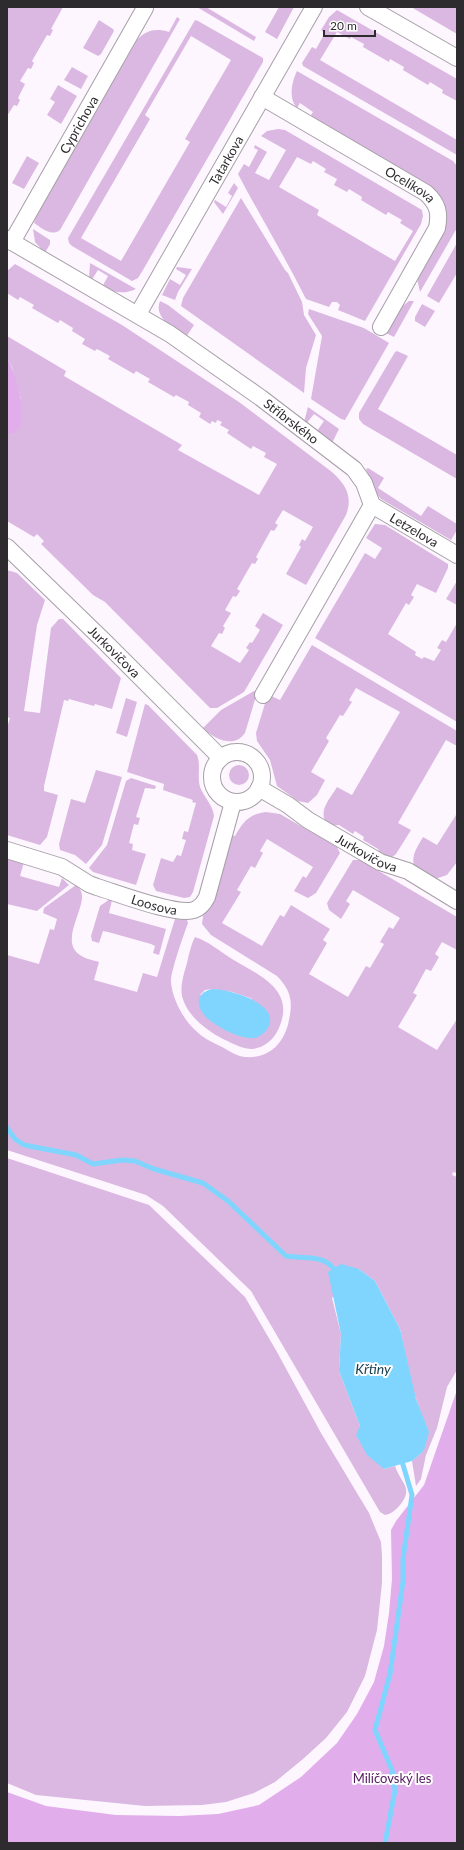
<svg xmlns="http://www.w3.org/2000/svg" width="464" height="1850" viewBox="0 0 464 1850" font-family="Lato,sans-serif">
<rect width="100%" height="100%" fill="#fdf6ff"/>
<!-- green -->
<path fill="#dbb8e1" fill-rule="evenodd" d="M7 7H63L51 29 53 30 50 36 47 35 32 61 34 63 31 69 28 68 20 81 25 84 18 98 20 100 17 106 14 105 7 116Z
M197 7H206L256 37 254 41Z
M279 7H294L277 39 265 32Z
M411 7H457V34Z
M337 10 457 79V101L442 93 443 90 430 82 428 85 403 70 404 67 390 59 389 62 363 47 364 44 351 37 350 39 337 32 320 60 457 140V155L303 66 302 63 312 47 316 49 325 33 321 30 329 17Z
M177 17 180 19 60 230C51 237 42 228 34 223L37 214 137 40C146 30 156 28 169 32Z
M99 20 113 29 114 31 101 54 98 56 83 48Z
M195 20 198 21 263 58V62L143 270 138 278 132 281 72 246 69 243 68 238ZM191 36 231 60 185 139 190 142 121 261 81 238 150 119 145 115Z
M72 67 88 76 81 89 64 80Z
M297 71 453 161 457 166V228L420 292 417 279C432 244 464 218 428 184L310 117 313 112 300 103 297 108C288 98 292 81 297 71Z
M58 85 77 96 61 124 47 115 55 102 50 99Z
M278 129 285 130 422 210 423 216 421 224 365 321 338 310 340 305 337 302H332L329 307 306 299C285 257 260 216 238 174L244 164 249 167 258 150 254 148 255 145 267 152 255 173 269 180 286 150 261 136 267 131ZM297 157 311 164 313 161 326 169 324 172 337 179 334 185 347 192 349 189 362 197 361 200 386 215 388 212 402 220 400 223 413 231 395 261 317 215 319 210 279 187Z
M27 156 39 163 24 189 12 183Z
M234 183 238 188 223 214 214 202 215 200 226 207 232 196 228 193Z
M241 198 285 270 288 273 302 302 304 315 316 335 306 368 304 393 181 306 183 298Z
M33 229 50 240V244L45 253 35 242Z
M457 243V273L439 303 427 296Z
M90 263 136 289C123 295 114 292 102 287L108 276 98 270 91 281 89 279Z
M15 264 122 325 239 402 332 472C346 485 353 496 346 515L306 585 286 574 301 547 299 545 302 539 305 541 313 527 283 510 275 523 278 525 274 531 271 530 256 557 258 559 255 564 252 563 237 589 240 591 236 597 233 596 225 610 231 613 223 626 225 628 222 634 219 633 211 646 240 663 249 650 246 648 250 642 252 643 260 630 255 626 263 613 283 625 244 692 217 708H210L105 602 93 595 41 544 44 541 37 534 34 537 7 521V434H9L21 421V399L12 367 7 357V336L66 371 64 376 182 445 178 450 259 495 277 464 264 457 266 453 253 446 251 449 227 433 229 430 220 425 222 422 217 420 216 423 212 421 210 424 199 417 201 413 188 405 189 402 176 395 174 397 148 382 150 379 136 371 134 374 108 359 110 356 97 349 95 351 82 344 85 339 72 331 73 328 60 320 58 323 32 308 34 305 20 297 18 300 7 293V271Z
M177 267 192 269 178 292 175 300 162 295 170 279 180 285 186 275 176 269Z
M160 301 168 305 194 325 186 337C175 329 153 318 160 301Z
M409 301H414L394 337 386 333 400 308Z
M422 304 435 311 425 327 415 321V317Z
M309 309 364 328 389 343 345 420 341 419 311 399 322 336 308 314Z
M397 351 408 356 378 409 457 455V479L363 424 359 419V413L395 352Z
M308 407 339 429 332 443 317 431 324 421 314 414 306 424 304 422Z
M368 468 384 478 378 488 421 516 428 506 457 524V530L451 540 381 499 375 492 366 469Z
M375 524 385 525 448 564V568L436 593 417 584 411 595 414 597 409 605 406 603 388 634 416 652 415 655 422 659 424 657 434 661 441 650 437 648 442 640 446 642 457 623V722L315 638 365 553 375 559 382 548 366 538Z
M7 570 17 573 45 600 37 625 24 711 40 713 51 628 59 619H63L121 678 112 709 95 704 94 706 69 699 68 701 64 700 44 786V791L58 795 47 837 40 845 7 835V728L10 718 7 717Z
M457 581V605L446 599Z
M312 645 457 731V746L446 740 398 823 411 830 396 854 391 858 382 857 378 849 363 840 364 837 355 831 353 834 339 825 329 826C316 813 329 800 337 787L352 795 400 712 356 688 349 700 352 702 343 716 340 715 326 738 329 741 311 772 325 780 317 795 308 803 298 801 277 786 270 760 257 741 256 733 267 697 269 695 280 700Z
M254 691 257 693 245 733C234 749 214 739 203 728L221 710Z
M126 698 137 702 127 737 116 733Z
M145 704 148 705 197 755C201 765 197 776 200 787 204 797 213 805 214 816L193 892 190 897 184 898 156 891 153 885 161 858 173 862 177 855 181 856 186 840 182 839 184 831 188 832 196 803 192 802 193 800 163 790 164 784 127 772Z
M229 775a10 10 0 1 1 20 0a10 10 0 1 1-20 0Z
M96 770 122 777 102 845 86 864 75 855 60 850 59 844 71 799 85 803Z
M131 778 156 786 155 789 145 788 136 817 140 818 138 825 134 824 129 843 133 844 132 850 146 854 136 885 93 872 89 868 107 845 126 781Z
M266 812 280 814 337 847 340 853 316 893 308 898 294 891 303 876 306 878 313 867 267 839 260 851 263 853 255 868 251 866 237 890 241 892 222 923 262 946 280 915 284 917 291 905 330 929 323 940 327 943 309 974 348 997 366 966 370 968 384 944 380 942 389 927 393 929 400 918 353 890 346 901 350 904 341 919 329 910 327 903 353 860H360L457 917V950L442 942 435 954 439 957 431 971 426 969 413 993 417 995 398 1027 437 1050 457 1019V1173L453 1172 452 1175 457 1177V1370L447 1387 437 1428 426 1455 421 1479 416 1486 412 1461 421 1453V1413L412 1387 400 1329 375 1281 359 1269 332 1298 341 1334 339 1371 360 1426 384 1469 395 1466C401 1484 414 1487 400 1505 396 1510 391 1514 385 1515L380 1512 251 1291 163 1206 146 1195 7 1150V955L39 964 50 929 54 930 57 919 43 913 44 908 76 885C79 888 82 891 82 896 83 912 60 942 80 955 85 959 93 960 99 962L94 980 137 992 143 973 157 977 175 919 187 920 188 923C184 934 170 973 171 982 172 998 183 1019 195 1030 202 1037 211 1042 220 1046 228 1050 236 1056 245 1057 270 1059 285 1042 289 1020 293 1000 291 991 277 976L211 935 202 924 203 916 231 835 235 836C243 822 249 814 266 812Z
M456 815 457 862 447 875 435 879 414 866C411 855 418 846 423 837L437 845Z
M8 858 24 862 20 876 59 887 62 878 69 885 37 911 7 904V859Z
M110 899 112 900 109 913 166 929 159 955 153 953 155 946 151 944 108 932 103 931 99 943 92 941 91 936 100 906Z
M195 937C208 941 221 952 232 959 260 976 297 990 278 1030 273 1040 264 1048 252 1049 242 1049 232 1043 223 1039 206 1030 187 1016 182 996 180 986 184 973 187 963 189 955 191 944 195 937ZM212 989 232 992 253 999 200 995 205 990Z
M7 1158 149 1205 245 1297 277 1352 321 1433 369 1513 381 1542 382 1556V1583L377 1630 365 1676 347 1712 326 1738 303 1759 275 1782 254 1793 226 1802 202 1805 145 1806 36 1795 7 1783Z"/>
<!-- forest -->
<path fill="#e1aeeb" d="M7 357C15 371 36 432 9 434H7Z
M457 1390V1843H7V1792L46 1806 116 1815 179 1816 218 1814 259 1805 301 1777 337 1743 357 1714 374 1682 384 1646 389 1613 392 1579 391 1530 396 1521 424 1485Z"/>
<!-- water -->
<path fill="#80d5fe" d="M212 989C229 989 288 1005 265 1032 261 1036 255 1039 249 1038 236 1037 222 1029 212 1022 198 1013 191 994 212 989Z
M341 1264 359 1269 375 1281 400 1329 416 1399 429 1432 424 1450 418 1456 412 1461 384 1469 367 1455 356 1435 360 1426 339 1371 341 1334 328 1272Z"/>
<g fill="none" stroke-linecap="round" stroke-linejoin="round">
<!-- stream -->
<path stroke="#80d5fe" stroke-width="5" d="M7 1128 15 1139 24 1145 76 1155 93 1164 122 1160 135 1161 154 1169 203 1183 228 1201 286 1256C304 1259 329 1253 337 1275
M385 1843 395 1790 392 1770 375 1730 390 1674 403 1581V1559L412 1495 401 1458"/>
<!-- street casing -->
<g stroke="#a69fa7" stroke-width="18">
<g id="street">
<path d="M368 7 457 58"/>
<path id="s1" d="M262 97 426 193C438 204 440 213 437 228L381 327"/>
<path id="s2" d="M7 239 170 334 261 398 354 469 364 483 372 505 263 695"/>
<path id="s3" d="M12 242 145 8"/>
<path id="s4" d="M138 314 314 7"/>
<path id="s5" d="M372 505 457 555"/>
<path id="s6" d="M7 547 104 641 221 758"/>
<circle cx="237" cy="777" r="25"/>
<path id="s7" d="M259 788 288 805 308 820 380 862 408 871 457 901"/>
<path id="s8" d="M7 850 62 867 89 884 97 887C117 893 176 916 194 910 200 908 204 903 207 897L233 802"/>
</g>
</g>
<!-- street -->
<use href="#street" stroke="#fff" stroke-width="16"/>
</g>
<g text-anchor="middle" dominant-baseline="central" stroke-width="4" stroke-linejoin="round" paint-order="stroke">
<!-- street labels -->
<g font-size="13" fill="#2e2b2f" stroke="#fff">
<text stroke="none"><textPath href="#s3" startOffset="135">Cyprichova</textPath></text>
<text stroke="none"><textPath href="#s4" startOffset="177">Tatarkova</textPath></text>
<text stroke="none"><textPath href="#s1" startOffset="172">Ocelíkova</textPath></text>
<text stroke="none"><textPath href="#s2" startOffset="338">Stříbrského</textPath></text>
<text stroke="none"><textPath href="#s5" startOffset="49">Letzelova</textPath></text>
<text stroke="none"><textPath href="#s6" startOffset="150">Jurkovičova</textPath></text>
<text stroke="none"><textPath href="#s7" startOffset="126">Jurkovičova</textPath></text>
<text stroke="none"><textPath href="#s8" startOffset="158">Loosova</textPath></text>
</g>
<!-- park labels -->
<g font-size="13" fill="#541760" stroke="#fff">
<text x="392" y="1778">Milíčovský les</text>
</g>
<!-- water labels -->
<g font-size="14" font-style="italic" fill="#1b4152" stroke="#fff">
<text x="373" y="1368">Křtiny</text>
</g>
</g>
<!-- border -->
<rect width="464" height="1850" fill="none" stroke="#2e2b2f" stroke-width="16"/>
<!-- scale -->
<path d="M324 30v6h51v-6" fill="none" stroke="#2e2b2f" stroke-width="2"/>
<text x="330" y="30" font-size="12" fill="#2e2b2f" stroke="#ffffff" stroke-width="3" paint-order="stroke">20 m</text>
</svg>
